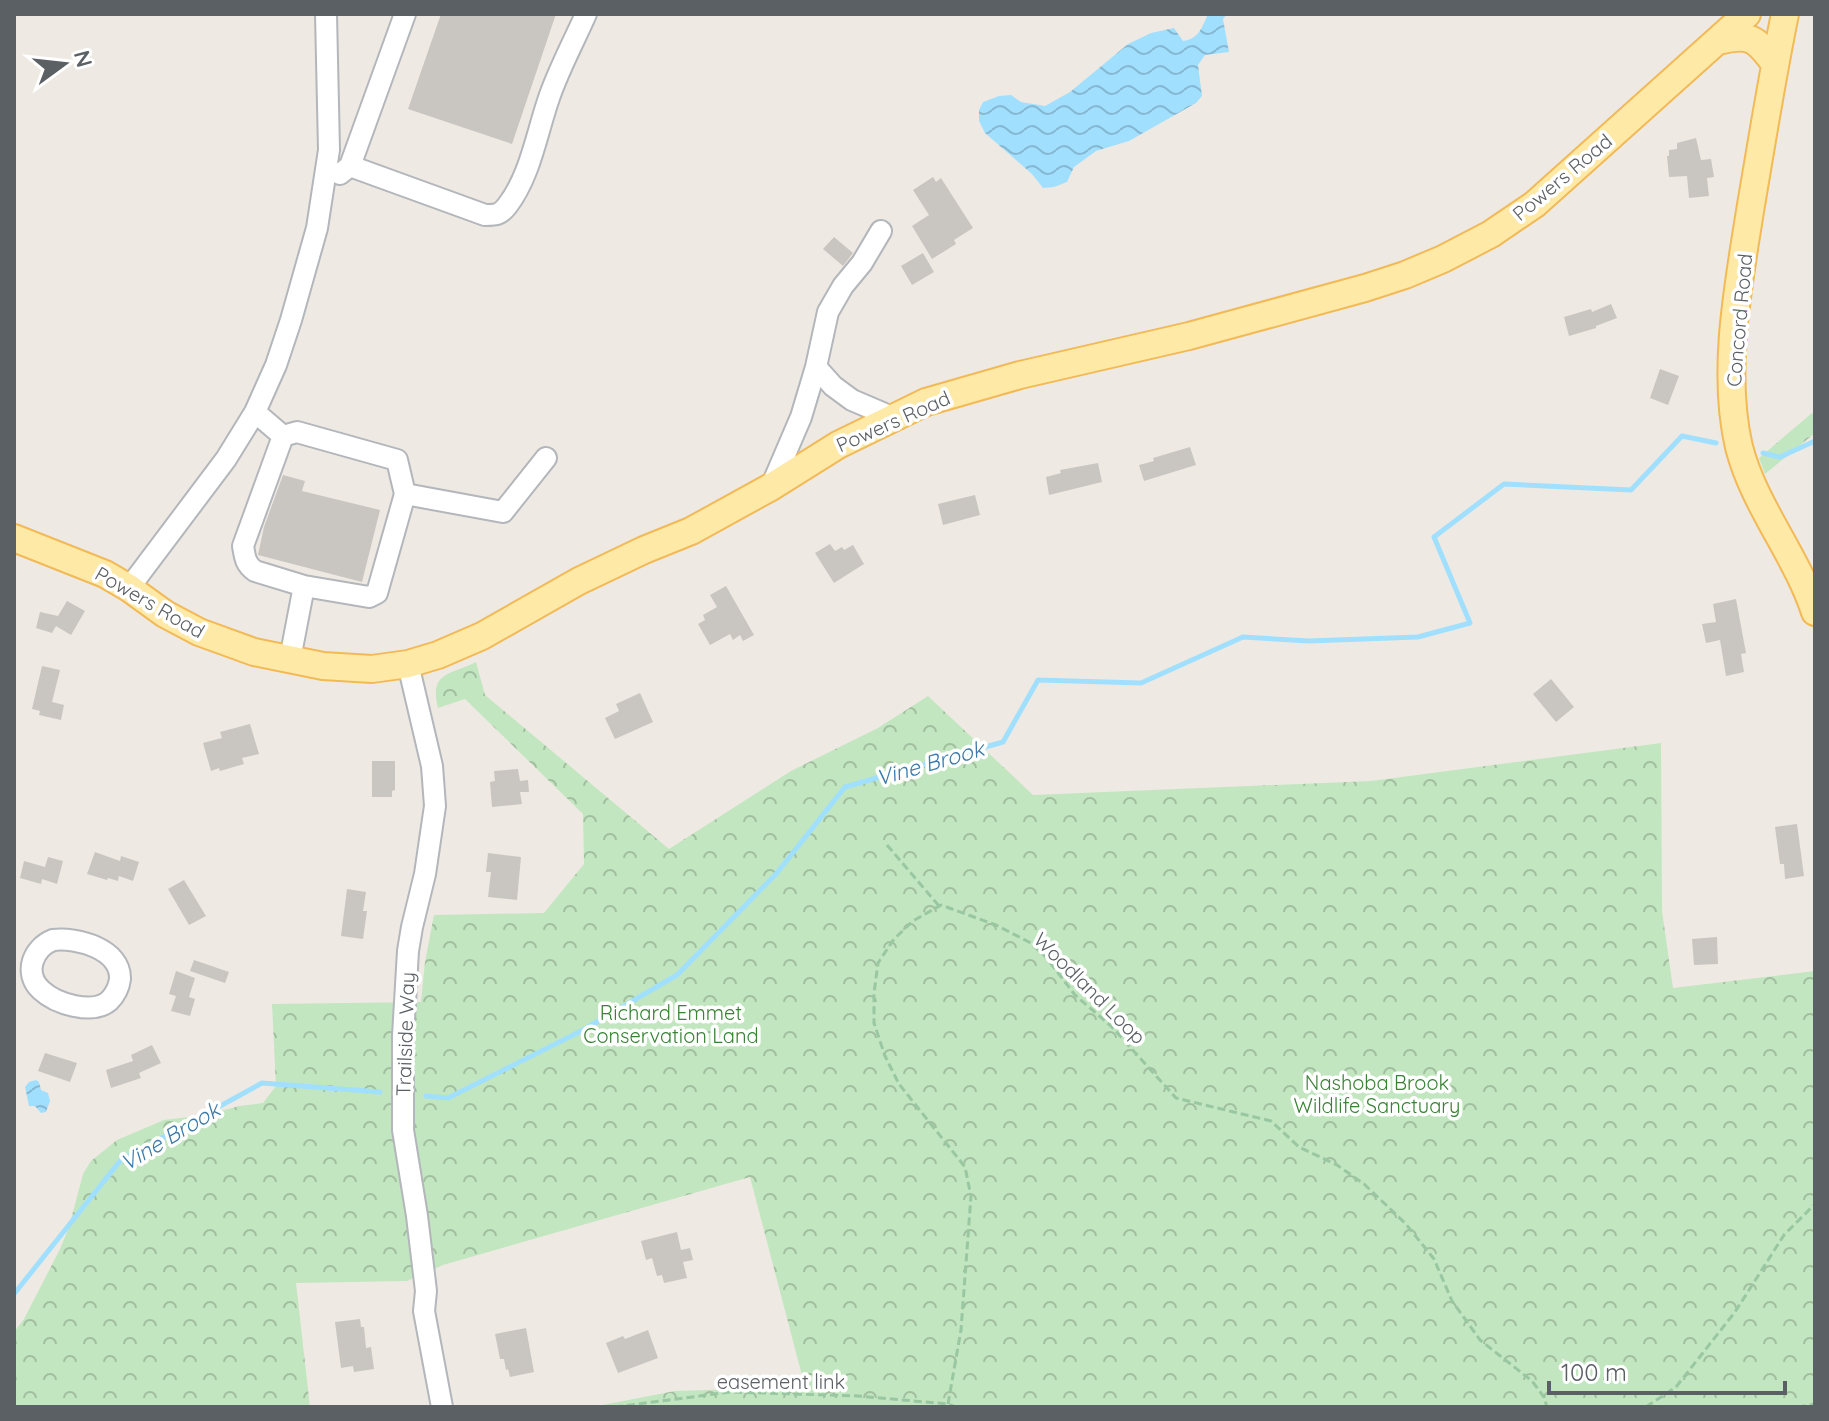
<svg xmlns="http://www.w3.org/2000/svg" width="1829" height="1421" viewBox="0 0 1829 1421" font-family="Quicksand,sans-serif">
<defs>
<pattern id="park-crowns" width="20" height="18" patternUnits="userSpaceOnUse" patternTransform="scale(2)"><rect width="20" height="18" fill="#c2e6bf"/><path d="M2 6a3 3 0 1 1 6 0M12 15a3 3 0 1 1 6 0" fill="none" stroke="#a1be9f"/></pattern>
<pattern id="water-waves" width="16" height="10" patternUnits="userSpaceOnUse" patternTransform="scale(2)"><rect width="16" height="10" fill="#a1dfff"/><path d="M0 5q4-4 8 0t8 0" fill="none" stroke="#86b8d2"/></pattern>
</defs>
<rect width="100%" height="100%" fill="#eeeae3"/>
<!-- park -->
<path fill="url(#park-crowns)" d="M1812 413 1815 414V433L1765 474 1759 458Z
M476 662 485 695 669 849 791 771 878 728 928 696 1033 795 1371 781 1661 743 1662 911 1673 988 1815 971V1407H592L675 1391 805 1387 750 1177 443 1265 407 1281 296 1283 310 1407H14V1332L24 1319 60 1249 69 1227 83 1174 91 1161 117 1140 164 1120 206 1115 239 1106 263 1103 276 1086 272 1004 421 1002 425 962 434 915 544 913 584 864 583 814 465 699 438 708C429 672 450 675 476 662Z"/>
<!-- water -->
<path fill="url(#water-waves)" d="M1208 14H1227L1223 19 1229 52 1205 55 1198 65 1202 96 1196 103 1129 141 1096 151 1074 167 1067 182 1054 187 1043 188 1032 174 985 133 979 121V110L983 102 999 96 1011 95 1021 102 1045 106 1070 92 1128 44 1151 33 1174 28 1183 41C1199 39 1202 27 1208 14Z
M36 1080 39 1082 41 1090 48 1093 50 1101 46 1112 41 1113 35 1106H29L25 1087 29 1082Z"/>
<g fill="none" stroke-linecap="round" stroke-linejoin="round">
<!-- stream -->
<path stroke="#a1dfff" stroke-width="5" d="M1763 453 1780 457 1815 441
M426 1096 448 1098 581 1031 677 975 776 874 845 787 1003 742 1038 680 1141 683 1243 637 1309 641 1418 637 1470 623 1434 537 1504 484 1631 490 1682 436 1716 443
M14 1294 120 1161 262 1083 380 1092"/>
</g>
<!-- building -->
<path fill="#c9c5c0" d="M441 14H556L512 144 408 109Z
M1696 138 1701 160 1711 159 1714 177 1707 178 1709 196 1689 198 1687 176 1669 177 1667 156H1669V150L1677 149V143Z
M933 177 936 182 941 178 973 228 954 240 956 244 932 259 912 226 929 215 913 190Z
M834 237 853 253 843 266 823 249Z
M923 253 934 272 912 285 901 266Z
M1611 304 1617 318 1596 326V328L1569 336 1564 317 1591 309 1592 312Z
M1660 369 1679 376 1668 405 1650 398Z
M1190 447 1196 465 1144 481 1139 465 1154 461 1153 458Z
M1098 463 1102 482 1049 495 1046 477 1061 473 1060 470Z
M283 475 305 481 302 491 380 510 362 582 258 555 264 527Z
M975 495 980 515 943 525 938 504Z
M830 544 835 551 842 547 844 550 853 545 864 564 834 583 815 553Z
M726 586 754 635 743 641 740 635 733 640 730 634 710 645 698 624 705 620 703 615 717 607 710 595Z
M1736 599 1746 653 1741 654 1744 672 1726 676 1720 640 1706 643 1702 624 1716 622 1713 604Z
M67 601 85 611 71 635 56 626 52 633 36 628 40 612 58 616Z
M42 666 60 670 52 702 64 705 61 720 39 715 40 711 32 709Z
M1551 679 1574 707 1556 722 1533 694Z
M640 693 653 722 615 739 605 718 619 711 616 704Z
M250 724 259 754 242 758 244 764 220 771 219 768 211 771 203 743 222 738 220 732Z
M372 761H395V790L392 791V797H372Z
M518 769 520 781 528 780 529 792H520L522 804 492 807 490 782 495 781 494 771Z
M1797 824 1804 876 1785 879 1784 864H1780L1775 827Z
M95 852 120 861 121 856 139 862 133 881 119 876 118 881 108 878 107 880 87 874Z
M488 853 521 857 517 900 488 897 491 872H486Z
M48 857 63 861 57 884 42 879 41 884 20 878 24 861 45 867Z
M184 880 206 916 189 925 168 889Z
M347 889 366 892 363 911H367L363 939 341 936Z
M1717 937 1718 964 1694 965 1692 939Z
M194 960 229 972 225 983 190 971Z
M176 971 195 978 189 997 195 999 190 1016 171 1011 176 996 169 994Z
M152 1045 161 1063 139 1073 141 1078 111 1088 106 1070 133 1061 131 1055Z
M45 1053 77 1063 70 1082 38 1071Z
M677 1232 681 1250 690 1248 693 1260 683 1262 687 1278 664 1283 662 1275 657 1276 652 1258 646 1260 641 1241Z
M360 1319 361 1327H364L366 1348 371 1347 374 1369 354 1372 353 1366 341 1368 335 1322Z
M526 1328 534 1372 510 1377 508 1369 506 1370 504 1359H500L495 1334Z
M648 1330 658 1358 618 1373 606 1343 623 1336 625 1339Z"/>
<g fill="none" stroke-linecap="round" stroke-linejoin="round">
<!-- minor casing -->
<g stroke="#b3b6ba" stroke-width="24">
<path id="minor" d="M350 166 485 215C496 215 500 215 507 206 531 175 537 131 550 95 560 67 574 41 586 14
M340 174 350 166 405 14
M816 367 828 312 843 286 862 263 881 231
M255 412 283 436 243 546C245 557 245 564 255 571L304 586
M283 436 297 432 397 460 405 494
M771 487 801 417 816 367 833 386 852 400 894 418
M129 588 226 459 255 412 276 365 291 320 317 228 329 150 326 14
M290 659 304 586 369 597 377 593 405 494 503 512 546 458
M408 664 432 766 435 806 425 874 412 927 408 951 403 1036V1130L417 1216 426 1291 424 1311 442 1407
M53 940C77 937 121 949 120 979 119 987 115 995 109 1001 92 1015 56 1004 41 990 23 973 33 948 53 940Z"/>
</g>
<!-- major casing -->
<g stroke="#f2b957" stroke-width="30">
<path id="major" d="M1785 14C1772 77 1762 141 1751 205 1739 281 1721 371 1739 447 1754 506 1796 554 1815 612
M1718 41C1750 33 1756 38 1775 64
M14 538 105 574 129 588 165 614 199 632 254 652 323 666 372 669 408 664 438 655 482 636 579 581 644 550 691 531 771 487 838 445 926 402 1020 375 1189 336 1365 288 1405 275 1443 259 1491 234 1535 204 1747 14"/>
</g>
<!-- path -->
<path stroke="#98c7a1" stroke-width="3" stroke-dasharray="8 4" stroke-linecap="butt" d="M887 845 939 906
M948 1404 961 1330 971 1196 965 1167 899 1084 885 1056 874 1023V993L878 963 894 939 913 921 941 905 996 925 1029 942 1045 956 1075 995 1112 1027 1176 1098 1271 1121 1299 1147 1337 1165 1364 1184 1405 1223 1434 1259 1452 1301 1480 1340 1532 1381 1544 1397 1547 1407
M615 1407 730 1392 858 1396 948 1404 956 1407
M1646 1407 1676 1387 1735 1312 1784 1235 1815 1204
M1798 1407 1815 1404"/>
<!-- minor -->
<use href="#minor" stroke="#fff" stroke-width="20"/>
<!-- major -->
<use href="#major" stroke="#ffe9a6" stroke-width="26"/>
</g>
<g text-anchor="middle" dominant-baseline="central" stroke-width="7" stroke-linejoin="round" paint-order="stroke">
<!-- street labels -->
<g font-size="20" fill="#5b6064" stroke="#fff">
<text transform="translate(1562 177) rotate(-40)">Powers Road</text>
<text transform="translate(1739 320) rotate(-85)">Concord Road</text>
<text transform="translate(893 421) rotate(-24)">Powers Road</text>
<text transform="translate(150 602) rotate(30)">Powers Road</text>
<text transform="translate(1090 988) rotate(45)">Woodland Loop</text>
<text transform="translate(405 1034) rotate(-88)">Trailside Way</text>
<text x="781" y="1381">easement link</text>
</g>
<!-- park labels -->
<g font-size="20" fill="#378233" stroke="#fff">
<text x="671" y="1012">Richard Emmet<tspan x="671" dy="23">Conservation Land</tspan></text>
<text x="1377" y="1082">Nashoba Brook<tspan x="1377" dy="23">Wildlife Sanctuary</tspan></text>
</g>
<!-- water labels -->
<g font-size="22" font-style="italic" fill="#3c7aa9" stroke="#fff">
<text transform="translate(930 763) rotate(-16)">Vine Brook</text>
<text transform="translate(170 1136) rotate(-31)">Vine Brook</text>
</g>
</g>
<!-- border -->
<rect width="1829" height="1421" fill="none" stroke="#5b6064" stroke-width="32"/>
<!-- north arrow -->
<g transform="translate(64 64) rotate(75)" stroke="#ffffff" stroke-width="6" paint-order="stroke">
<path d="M0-6L14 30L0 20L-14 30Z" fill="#5b6064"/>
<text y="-12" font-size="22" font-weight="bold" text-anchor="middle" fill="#5b6064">N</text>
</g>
<!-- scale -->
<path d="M1549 1381v12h236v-12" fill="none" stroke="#5b6064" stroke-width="4"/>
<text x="1561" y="1381" font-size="24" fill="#5b6064" stroke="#ffffff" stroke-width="6" paint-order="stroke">100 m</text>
</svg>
